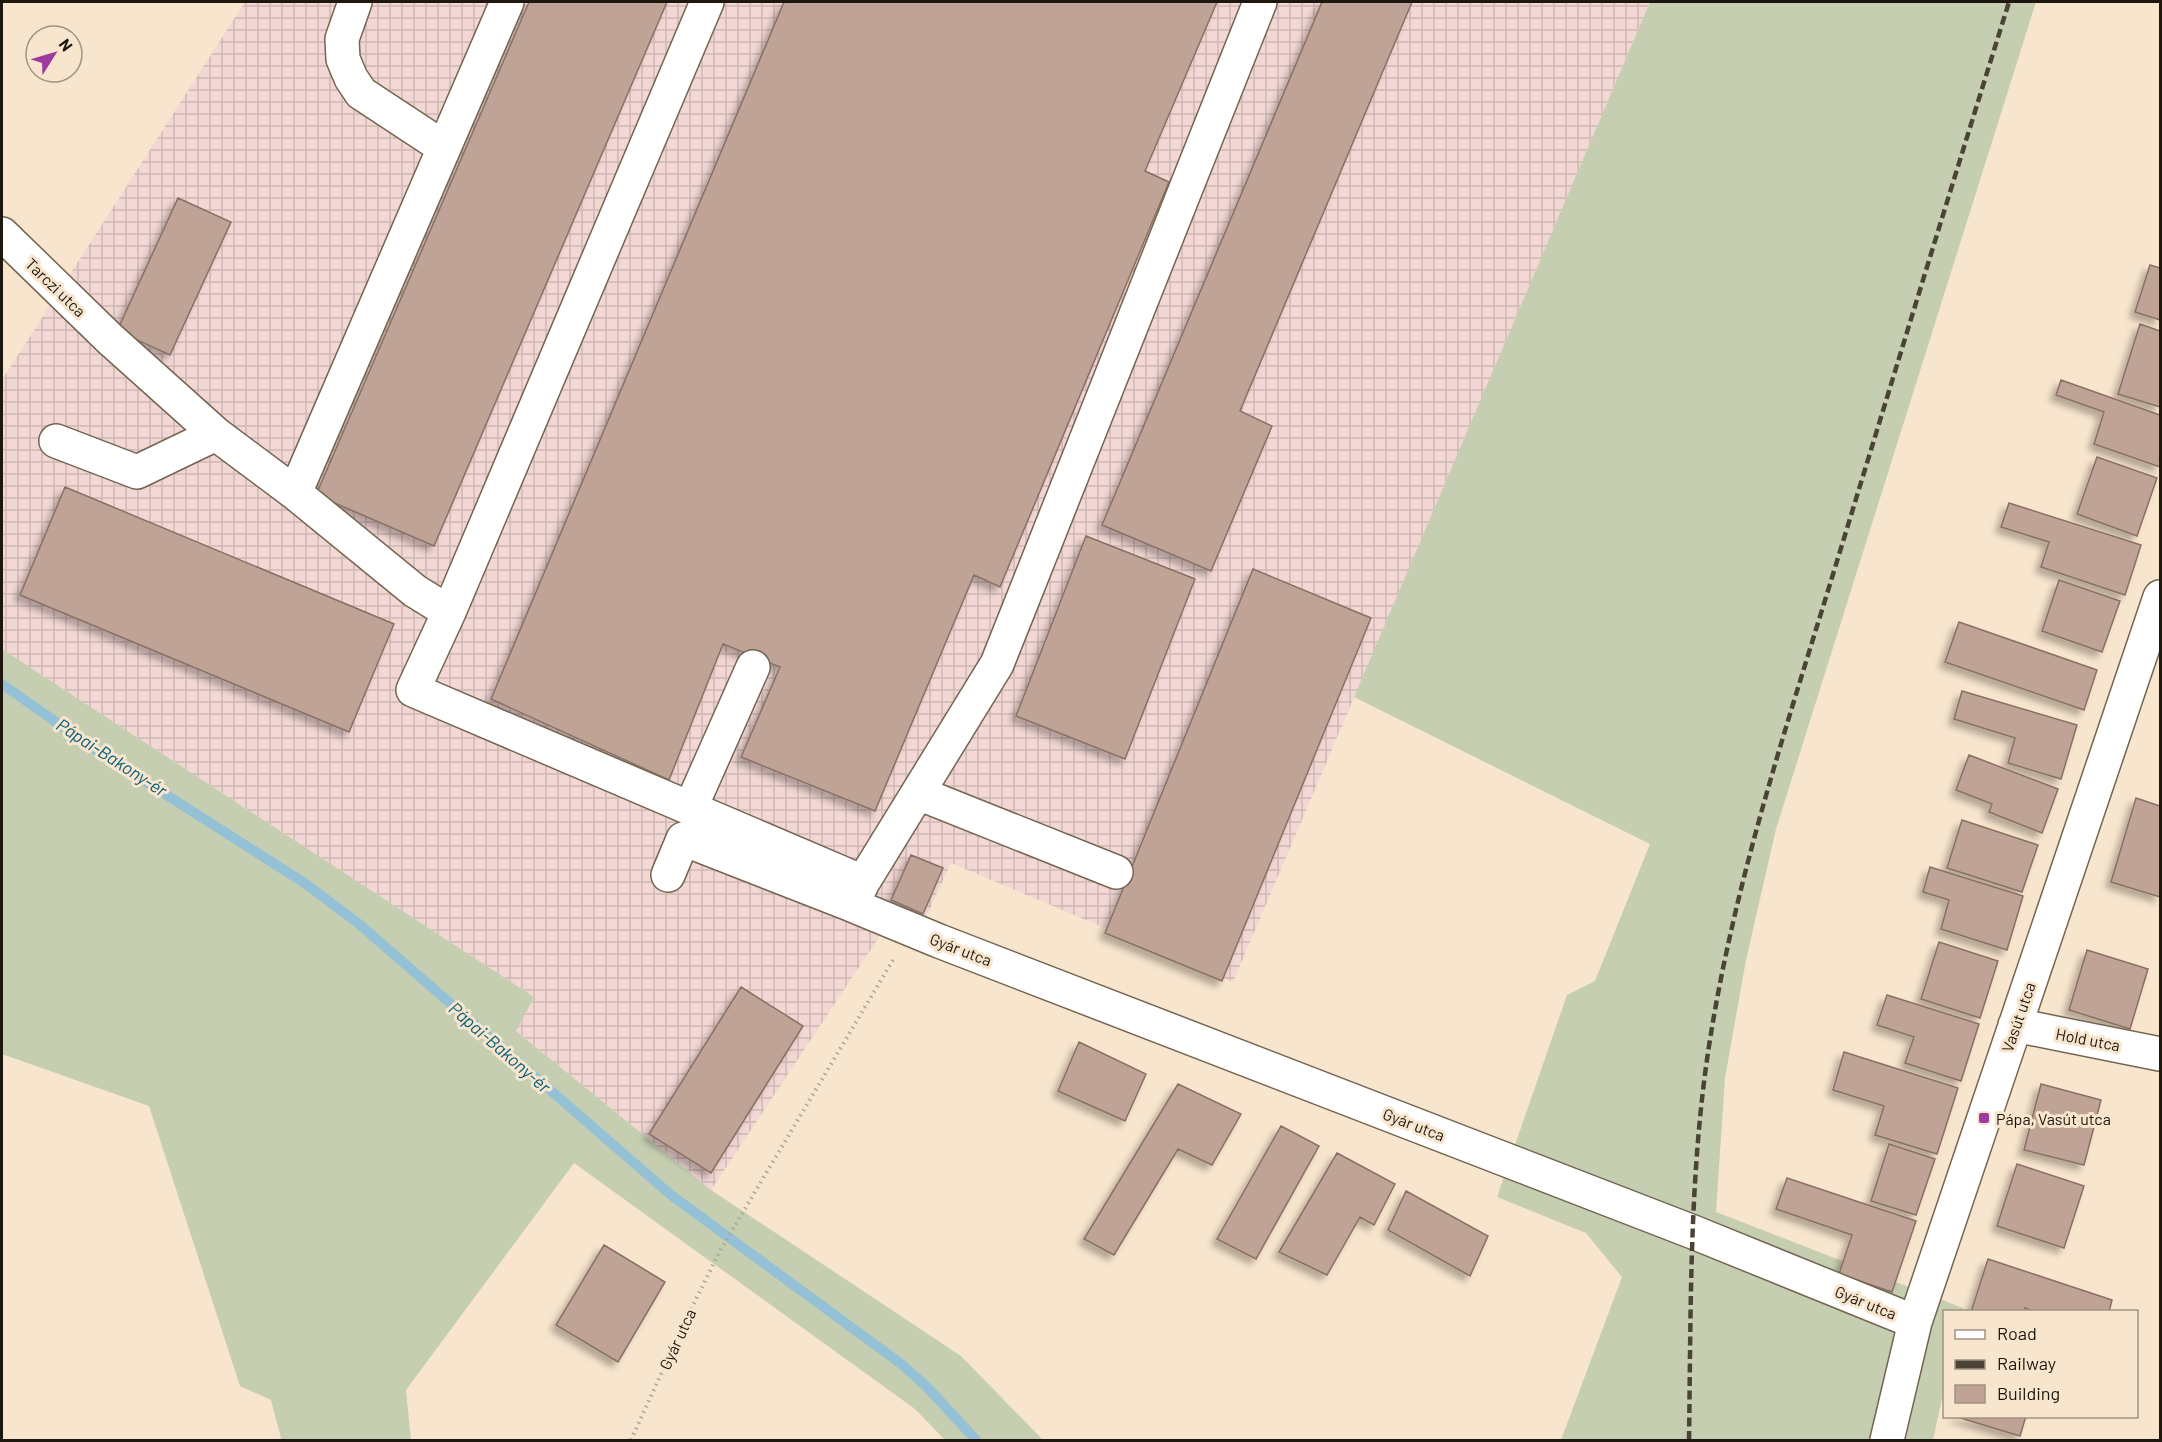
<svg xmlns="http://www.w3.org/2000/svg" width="2162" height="1442" viewBox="0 0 2162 1442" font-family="Barlow,sans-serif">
<defs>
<pattern id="industrial-grid" width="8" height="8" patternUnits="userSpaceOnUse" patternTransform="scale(1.5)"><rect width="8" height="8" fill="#f2d7d4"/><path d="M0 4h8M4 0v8" fill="none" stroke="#cfb8b5"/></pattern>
<filter id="shadow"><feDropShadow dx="-5.5" dy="5.5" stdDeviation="3" flood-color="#0004"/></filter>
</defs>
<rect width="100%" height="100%" fill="#f8e5cd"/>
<!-- industrial -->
<path fill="url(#industrial-grid)" d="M245 2H1650L1233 982 951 863 925 919 899 907 711 1190 515 1030 534 997 2 649V380Z"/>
<!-- grass -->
<path fill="#c5ceb0" d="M1650 2H2036L1776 829 1746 960 1725 1078 1716 1212 1963 1308 1962 1311 1944 1312V1389L1933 1440H1561L1622 1277 1586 1233 1497 1197 1567 995 1595 981 1650 844 1354 697Z
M2 649 534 997 516 1031 711 1190 961 1356 1043 1440H945L915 1409 574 1163 406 1390 411 1440H280L281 1438 271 1400 240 1386 149 1106 2 1054Z"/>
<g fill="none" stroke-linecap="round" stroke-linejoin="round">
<!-- stream -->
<path stroke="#95c1d6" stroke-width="10" d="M2 684 93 748 306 884 359 924 671 1195 900 1363 926 1386 976 1440"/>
</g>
<!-- building -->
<path fill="#bfa396" stroke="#897063" stroke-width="1.5" filter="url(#shadow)" d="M529 2H667L434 546 316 495Z
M784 2H1217L1145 171 1169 182 1000 587 974 575 875 811 741 757 780 667 723 644 669 780 491 699Z
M1322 2H1412L1240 411 1272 426 1211 571 1102 525Z
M178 198 231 222 170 355 117 331Z
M2150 265 2160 268V320L2135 312Z
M2140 324 2160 331V407L2118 394Z
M2061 380 2160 415V467L2094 444 2104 412 2056 395Z
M2097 457 2157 478 2137 536 2077 514Z
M65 487 394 624 349 732 20 595Z
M2009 503 2141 545 2125 595 2041 567 2049 542 2001 527Z
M1086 536 1195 579 1125 759 1016 716Z
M1253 569 1371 618 1222 981 1105 933Z
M2059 580 2120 601 2102 652 2042 631Z
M1959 622 2097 670 2084 710 1945 662Z
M1962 691 2077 725 2061 779 2008 763 2015 738 1954 719Z
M1969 755 2058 789 2042 833 1989 812 1992 804 1956 790Z
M2136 798 2160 806V897L2111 882Z
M1962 820 2038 845 2022 892 1947 868Z
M911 855 943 868 923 914 891 900Z
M1930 867 2023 896 2007 950 1941 929 1949 900 1923 892Z
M1939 942 1998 961 1980 1018 1921 999Z
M2087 950 2148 969 2130 1029 2069 1010Z
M741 987 803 1026 711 1173 649 1134Z
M1887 995 1979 1024 1961 1081 1905 1063 1914 1037 1877 1025Z
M1079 1042 1146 1074 1125 1121 1058 1091Z
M1844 1052 1958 1088 1937 1154 1875 1135 1884 1106 1833 1090Z
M1178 1084 1241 1114 1212 1165 1178 1149 1114 1255 1084 1239Z
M2041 1084 2101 1100 2084 1165 2024 1150Z
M1281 1126 1319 1146 1256 1259 1217 1239Z
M1889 1144 1935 1159 1916 1215 1871 1201Z
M1337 1153 1395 1184 1374 1225 1360 1217 1327 1275 1279 1252Z
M2017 1164 2084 1186 2064 1248 1997 1226Z
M1787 1178 1916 1221 1892 1292 1839 1274 1852 1235 1776 1209Z
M1406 1191 1488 1236 1470 1276 1388 1230Z
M604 1245 665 1282 618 1362 556 1325Z
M1988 1259 2112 1300 2109 1312H2036L2025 1308 2023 1312H1971Z
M1954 1416H2026L2020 1436Z"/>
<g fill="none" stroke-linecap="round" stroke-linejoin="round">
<!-- minor casing -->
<g stroke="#756550" stroke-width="36">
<path id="minor" d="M355 2 342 39 343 59 351 78 361 93 443 147
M707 2 449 612 413 690 863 882 852 905 939 941 1693 1232 1915 1322
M2 234 110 339 216 434 295 493 415 591 449 612
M56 441 137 472 216 434
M295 493 507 2
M918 793 1116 872
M690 809 753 667
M668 875 683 839 852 905
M863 882 997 664 1260 2
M2015 1025 2160 1054
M1887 1440 1915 1322 2160 597"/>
</g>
<!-- path -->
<path stroke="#b3a491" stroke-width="4" stroke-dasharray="1.5 4.5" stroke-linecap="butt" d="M631 1440 687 1317 721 1249 893 960"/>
<!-- minor -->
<use href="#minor" stroke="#fff" stroke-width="33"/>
<!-- rail -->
<path stroke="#4c4337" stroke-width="4.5" stroke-dasharray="9 4.5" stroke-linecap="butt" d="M1689 1440C1691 1309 1689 1176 1709 1046 1734 884 1786 728 1834 571 1892 381 1950 191 2009 2"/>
</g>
<!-- markers -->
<rect fill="#9f3a9f" stroke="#f8e5cd" stroke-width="2" x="1978" y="1112" width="12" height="12" rx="3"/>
<g text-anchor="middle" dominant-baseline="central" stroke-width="6" stroke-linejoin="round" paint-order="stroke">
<!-- street labels -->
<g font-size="16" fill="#1e170f" stroke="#f8e5cd">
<text transform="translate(56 287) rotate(44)">Tarczi utca</text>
<text transform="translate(961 949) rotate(21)">Gyár utca</text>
<text transform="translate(2018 1017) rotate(-71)">Vasút utca</text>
<text transform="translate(2088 1039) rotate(11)">Hold utca</text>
<text transform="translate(1414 1124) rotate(21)">Gyár utca</text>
<text transform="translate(1866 1302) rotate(22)">Gyár utca</text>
<text transform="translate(677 1339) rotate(-65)">Gyár utca</text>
</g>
<!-- poi labels -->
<g font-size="16" fill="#1e170f" stroke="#f8e5cd" text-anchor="start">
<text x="1996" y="1118">Pápa, Vasút utca</text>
</g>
<!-- water labels -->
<g font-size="18" font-style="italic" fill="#055c79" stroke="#f8e5cd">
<text transform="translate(112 757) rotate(33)">Pápai-Bakony-ér</text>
<text transform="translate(500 1047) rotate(41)">Pápai-Bakony-ér</text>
</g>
</g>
<!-- border -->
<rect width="2162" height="1442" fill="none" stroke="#1e170f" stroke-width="6"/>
<!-- legend -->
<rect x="1943" y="1310" width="195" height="108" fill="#f8e5cd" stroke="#a19381" stroke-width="1.5"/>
<rect x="1955" y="1330" width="30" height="9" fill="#ffffff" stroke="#a19381" stroke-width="1.5"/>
<text x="1997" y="1340" font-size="18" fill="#1e170f">Road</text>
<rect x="1955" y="1360" width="30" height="9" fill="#4c4337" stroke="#a19381" stroke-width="1.5"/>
<text x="1997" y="1370" font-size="18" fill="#1e170f">Railway</text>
<rect x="1955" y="1385" width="30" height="18" fill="#bfa396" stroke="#a19381" stroke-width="1.5"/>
<text x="1997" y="1400" font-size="18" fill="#1e170f">Building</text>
<!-- north arrow -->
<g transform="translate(54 54) rotate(53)"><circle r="28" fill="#f8e5cd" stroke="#a19381" stroke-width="1.5"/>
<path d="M0-4.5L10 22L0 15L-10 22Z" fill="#9f3a9f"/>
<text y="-9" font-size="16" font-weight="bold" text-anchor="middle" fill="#1e170f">N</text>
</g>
</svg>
